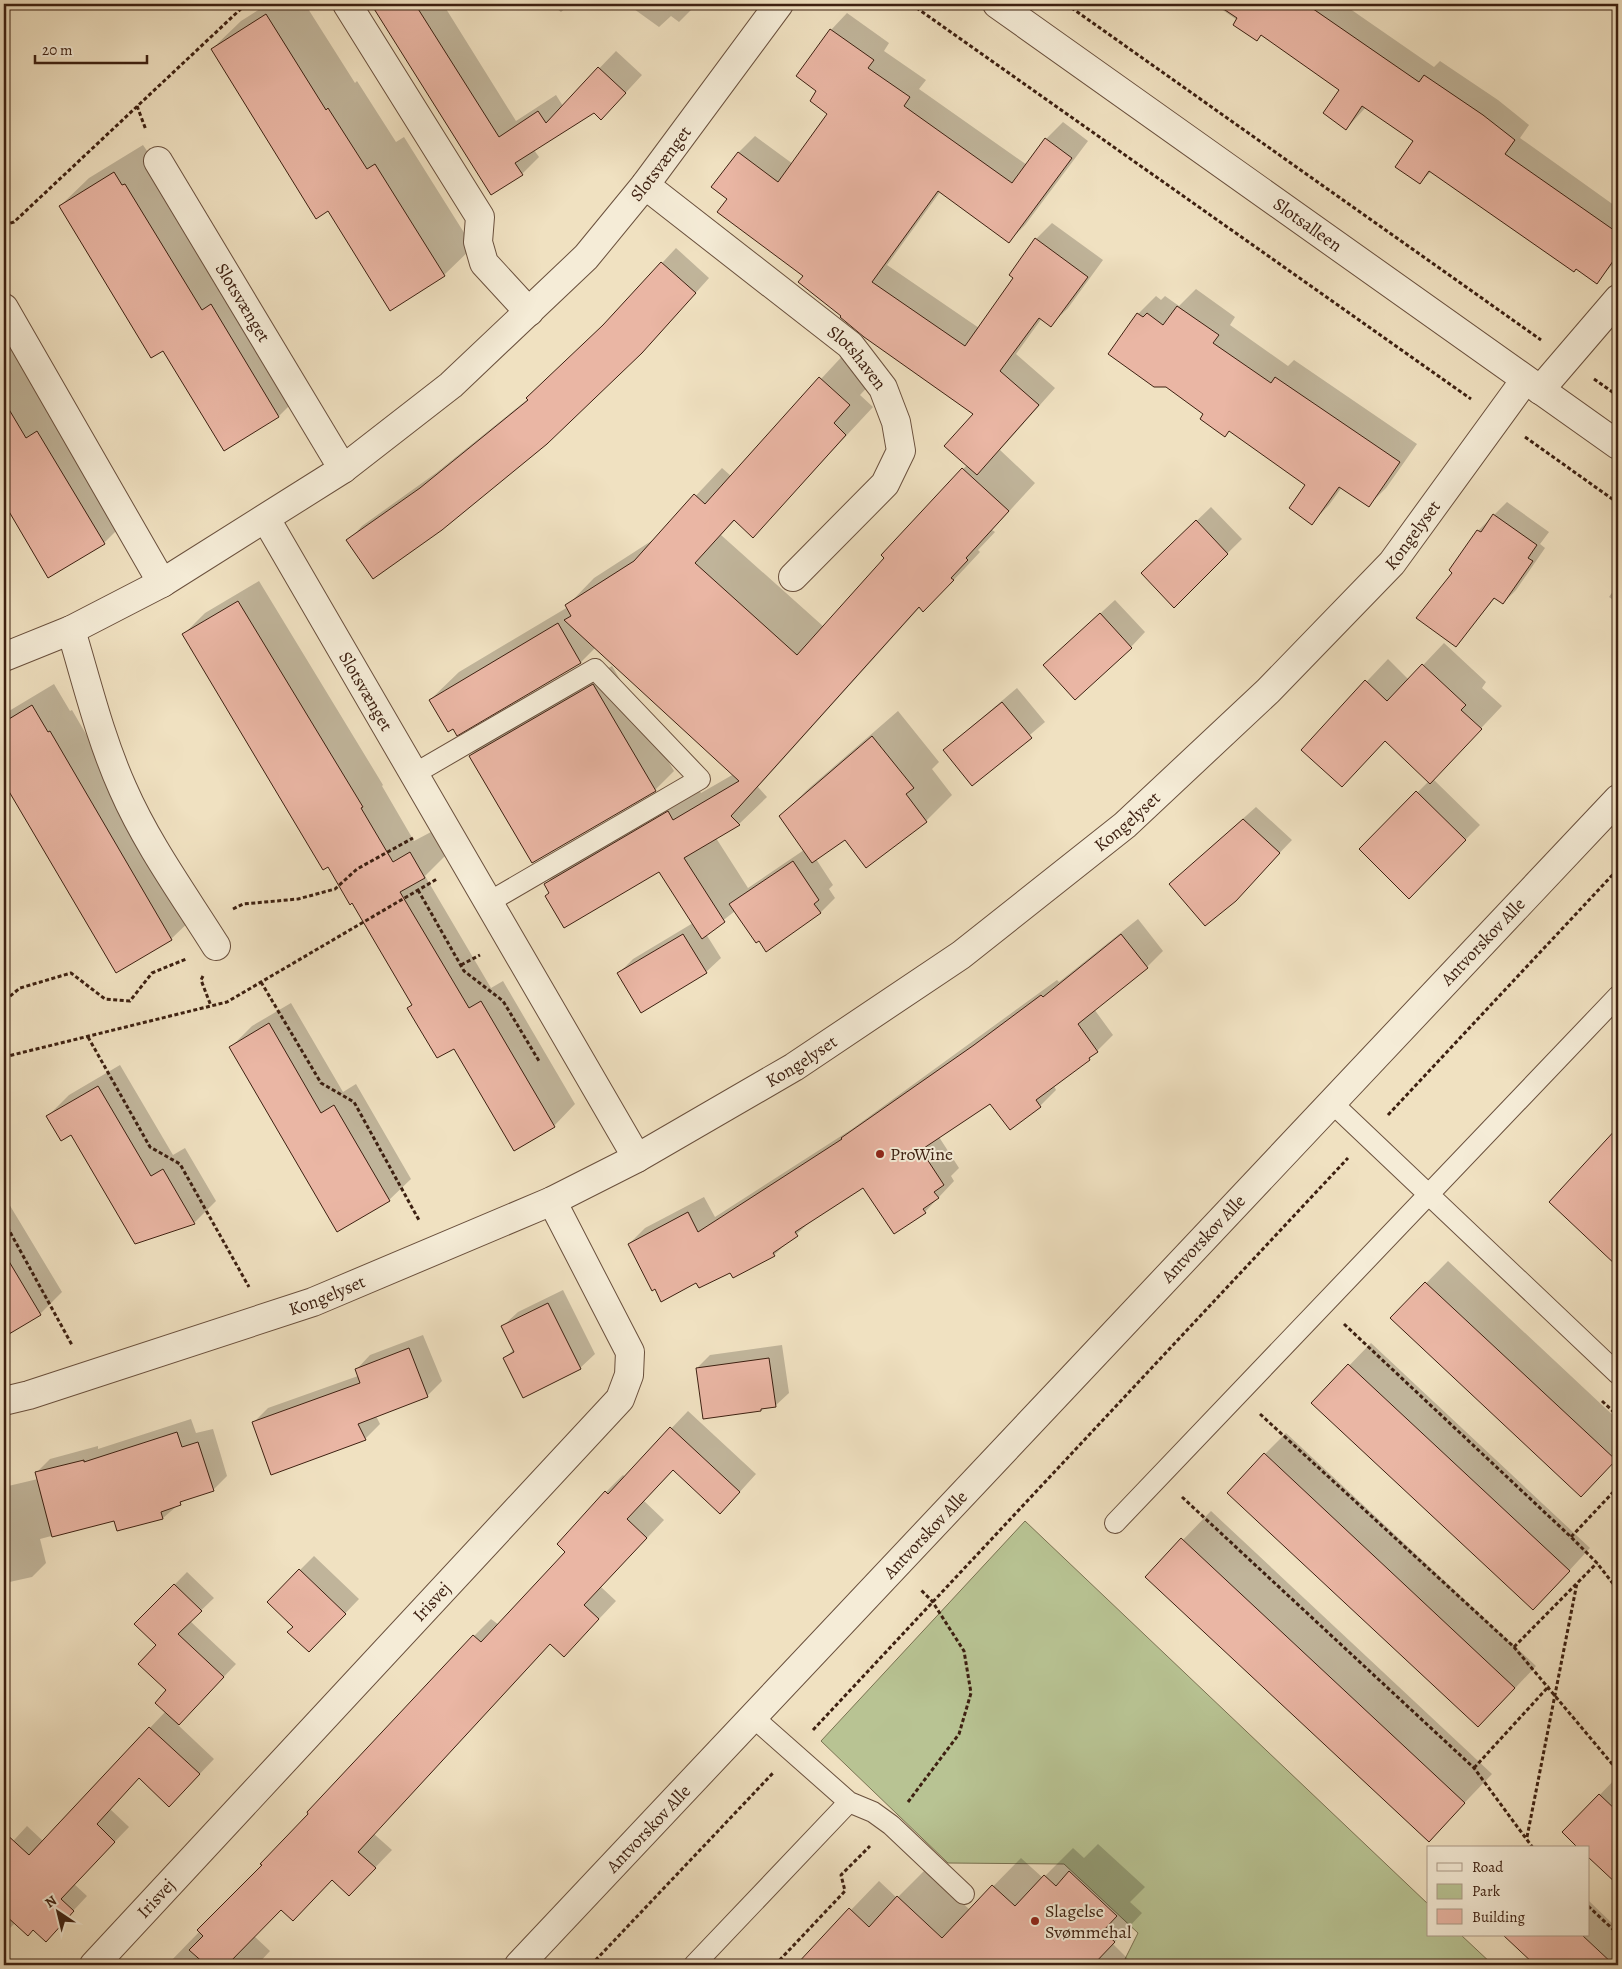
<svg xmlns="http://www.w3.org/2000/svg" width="1622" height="1969" viewBox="0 0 1622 1969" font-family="Alegreya,serif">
<rect width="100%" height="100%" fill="#f0e1c1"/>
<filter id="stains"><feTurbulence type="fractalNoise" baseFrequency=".004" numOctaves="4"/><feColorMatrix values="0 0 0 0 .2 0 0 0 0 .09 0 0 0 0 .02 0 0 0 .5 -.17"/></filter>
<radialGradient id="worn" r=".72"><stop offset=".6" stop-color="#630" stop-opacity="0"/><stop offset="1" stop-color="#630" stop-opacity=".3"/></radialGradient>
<!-- green -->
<path fill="#b8c393" stroke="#7a7252" d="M1025 1521 1428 1904V1935H1461L1493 1965H1122L1138 1933 1064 1864 948 1863 821 1741Z"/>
<!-- shadow -->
<path fill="#0003" d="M268 4H305L355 83 357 81 396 142 404 137 473 247 444 275 328 210 212 49 241 21Z
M372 4H443L516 121 556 95 563 106 616 51 642 75 618 101 594 112 534 150 539 157 522 174 491 193Z
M550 4H570L561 12Z
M590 4H601L596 9Z
M627 4H697L679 22 671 16 659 27Z
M1214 4H1343L1434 67 1440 61 1498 100 1529 125 1520 138 1618 208V258L1597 282 1432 171 1419 183 1414 141 1366 107 1346 129 1341 90 1262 34 1257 40 1237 20Z
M847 13 889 43 884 51 926 80 919 89 1027 165 1046 139 1063 122 1088 141 1025 225 1009 241 940 192 887 265 979 328 1015 277 1036 239 1052 223 1103 260 1068 308 1051 325 1042 318 1016 354 1055 388 1000 450 1035 483 992 530 995 532 978 550 980 552 951 583 920 607 758 787 767 797 739 824 716 838 748 888 804 850 781 816 807 790 898 711 939 762 932 769 952 795 926 821 866 866 845 838 816 859 833 885 829 889 835 898 820 913 735 911 706 934 721 958 706 972 619 973 633 959 693 923 659 871 550 892 546 884 573 856 696 785 701 793 734 774 596 647 581 662 457 734 430 700 459 672 568 607 567 606 594 578 656 538 722 468 731 476 848 350 877 377 860 395 873 407 753 536 735 520 721 535 824 627 886 558 882 555 967 465 975 413 843 316 729 198 713 187 739 152 755 136 793 164 829 114 818 91 797 76 831 30Z
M143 145 307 388 279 416 163 349 60 206 89 178Z
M676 248 709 278 656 337 348 541 362 526 436 473 528 399 610 319Z
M1196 289 1235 317 1230 325 1288 366 1294 360 1417 444 1386 488 1369 505 1342 487 1329 505 1312 523 1307 485 1230 430 1225 435 1205 413 1138 314 1156 296 1161 300 1165 296 1179 306Z
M4 319 132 515 104 543 49 576 4 500Z
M1507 502 1549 532 1540 544 1545 548 1516 590 1503 603 1495 598 1456 645 1454 572 1478 531Z
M1211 507 1242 539 1174 606 1157 559Z
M259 581 383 785 382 786 414 841 431 832 445 856 425 876 491 988 503 981 575 1104 554 1126 514 1149 455 1047 409 1008 413 1004 352 902 184 634 205 613Z
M1618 584V603L1609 597Z
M1115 600 1145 632 1131 647 1059 651Z
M1444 643 1486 682 1482 688 1502 706 1433 779 1480 825 1409 897 1361 849 1429 781 1385 740 1303 749 1388 659 1409 680Z
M612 666 674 771 655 790 532 862 470 756 489 737Z
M54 684 70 711 72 710 193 918 171 939 117 971 4 781V714Z
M1017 688 1045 722 972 784 944 750Z
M1256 807 1292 840 1248 886 1170 884Z
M1138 919 1163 951 1147 967 1094 1009 1113 1035 1089 1059 1054 1086 1056 1090 1040 1106 1010 1129 990 1102 939 1137 959 1168 951 1176 954 1181 925 1212 863 1187 813 1219 774 1255 733 1277 730 1271 697 1281 629 1244 645 1228 704 1197 715 1217 852 1129 1057 980 1059 982Z
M291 1003 343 1092 356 1084 411 1179 389 1200 230 1048 252 1026Z
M120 1065 173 1155 185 1148 216 1201 194 1223 135 1243 72 1134 48 1116 69 1095Z
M1618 1129V1264L1550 1202Z
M6 1199 62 1292 40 1314 4 1335V1201Z
M1448 1261 1618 1420V1457L1603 1473 1392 1318Z
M563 1290 595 1354 580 1368 505 1358 514 1349 503 1326 518 1312Z
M423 1335 442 1381 427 1396 376 1416 380 1424 365 1439 272 1473 253 1423 268 1408 358 1376 356 1370 370 1355Z
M1371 1343 1590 1548 1554 1587 1313 1403Z
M782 1345 789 1393 775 1406 760 1410 697 1368 710 1355Z
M688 1411 756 1474 737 1495 674 1469 644 1501 664 1520 601 1587 616 1601 581 1638 551 1643 374 1834 392 1850 366 1877 332 1879 281 1908 254 1936 270 1951 257 1965H167L264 1865 310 1814 309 1812 474 1636 491 1619 499 1625 567 1552 559 1544 606 1492 623 1475 625 1477Z
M191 1419 196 1433 213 1429 227 1476 213 1490 185 1499 163 1518 117 1530 115 1519 40 1539 46 1563 32 1577 5 1583 4 1487 38 1479 36 1473 50 1459 98 1446V1449Z
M1286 1433 1536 1666 1500 1704 1265 1454Z
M1211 1511 1492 1774 1429 1840 1147 1577Z
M314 1556 359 1599 309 1651 295 1627 300 1570Z
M187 1572 214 1598 190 1621 236 1664 178 1725 214 1759 169 1806 139 1777 110 1809 129 1827 74 1884 87 1896 60 1925 34 1929 15 1923 4 1934V1851L27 1826 43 1841 166 1711 168 1690 157 1645 136 1624Z
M1618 1776V1884L1588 1855V1848L1564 1832Z
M1098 1844 1145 1887 1130 1902 1142 1913 1113 1944 1134 1965H798L879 1881 897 1898 926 1869 970 1910 1021 1858 1043 1878 1073 1848 1084 1858Z
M1588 1900 1618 1929V1965H1537L1505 1935H1588Z"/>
<!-- building -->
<path fill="#eab6a4" stroke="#3d2011" d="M371 4H415L499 137 538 111 546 123 598 67 626 93 601 120 594 113 515 163 523 175 491 195Z
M1216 4H1306L1419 82 1424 75 1483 115 1515 140 1505 154 1618 233V254L1597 284 1576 269 1574 272 1429 171 1420 184 1395 167 1413 141 1362 106 1346 130 1323 113 1339 90 1261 35 1257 41 1233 25 1237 18Z
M266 14 326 110 328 108 367 169 375 164 445 276 390 311 328 211 316 219 211 49Z
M830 29 874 60 868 68 910 97 904 106 1012 183 1045 138 1072 158 1009 243 938 191 872 282 965 346 1013 278 1009 275 1035 238 1088 277 1051 327 1039 318 1000 371 1039 405 977 475 944 446 973 414 864 337 840 317 841 316 798 282 803 276 717 212 727 199 711 187 738 152 778 182 827 114 810 101 816 91 796 76Z
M114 172 122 185 125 184 202 310 211 304 279 417 224 451 163 351 151 358 59 206Z
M661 262 696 293 642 353 547 444 442 530 373 579 346 540 420 488 528 400 526 398 603 325Z
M1177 306 1219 335 1213 343 1271 383 1275 377 1400 462 1369 507 1339 487 1312 525 1289 508 1305 485 1229 431 1225 437 1200 419 1203 414 1166 387H1154L1108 354 1137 313 1143 317 1147 313 1163 325Z
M819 377 850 405 834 423 846 435 753 538 734 520 695 563 797 655 884 558 881 555 962 468 1009 511 966 558 968 560 951 578 954 580 923 612 919 607 731 816 740 825 684 858 725 922 702 939 659 872 564 928 545 896 549 893 544 884 668 811 673 820 739 781 564 620 571 616 565 605 634 561 694 494 705 504Z
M4 401 26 438 37 431 105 544 48 578 4 503Z
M1493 514 1537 545 1528 558 1533 561 1503 604 1494 598 1456 647 1416 618 1452 573 1449 570 1477 530 1481 532Z
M1196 520 1228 554 1174 608 1141 573Z
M238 601 363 807 361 808 393 862 410 852 425 878 400 892 469 1008 481 1001 555 1127 514 1151 454 1049 437 1058 407 1008 412 1005 352 903 350 905 328 867 323 870 182 634Z
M1100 613 1132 648 1075 700 1043 665Z
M558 623 581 663 457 736 453 729 448 732 429 700Z
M1422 664 1466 705 1461 710 1482 729 1430 784 1385 741 1342 787 1301 750 1365 680 1387 701Z
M593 684 656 791 532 863 469 756Z
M1002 702 1032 738 972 786 943 750Z
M32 705 48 732 50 731 172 940 116 973 4 783V722Z
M872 736 914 788 906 794 927 822 866 868 845 840 812 863 779 816Z
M1416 791 1466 840 1409 899 1359 849Z
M1243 819 1280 853 1236 901 1205 926 1169 884Z
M793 861 819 900 814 904 821 913 766 952 759 941 756 943 729 904Z
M683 934 707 973 641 1013 617 973Z
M1121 934 1148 968 1078 1024 1098 1052 1089 1058 1090 1060 1036 1100 1041 1107 1010 1130 990 1104 921 1150 944 1185 934 1192 939 1198 923 1209 926 1213 894 1234 863 1188 795 1232 798 1236 773 1253 775 1256 733 1278 730 1273 699 1288 696 1283 661 1302 655 1289 652 1291 628 1244 688 1212 698 1232 842 1139 841 1138 974 1045 1041 995 1043 997Z
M269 1023 321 1113 334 1105 390 1201 337 1232 229 1047Z
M98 1086 151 1176 163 1169 195 1224 135 1244 71 1135 61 1141 46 1116Z
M1618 1127V1267L1549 1202Z
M4 1253 41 1315 4 1337Z
M1425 1282 1616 1460 1581 1497 1390 1318Z
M548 1303 581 1369 523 1398 503 1358 514 1352 501 1326Z
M409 1348 428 1397 358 1424 366 1440 271 1475 252 1422 360 1383 355 1369Z
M769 1358 776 1407 761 1409V1411L703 1419 696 1368Z
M1348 1364 1570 1571 1533 1610 1311 1403Z
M670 1427 740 1492 720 1514 673 1470 627 1519 647 1538 584 1605 599 1619 564 1657 550 1644 358 1852 376 1868 349 1896 332 1880 293 1921 281 1910 227 1965H206L189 1950 203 1936 197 1930 262 1865 260 1864 308 1814 307 1812 473 1635 481 1642 565 1552 557 1544 605 1491 608 1494Z
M177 1432 182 1447 198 1442 214 1491 180 1502 181 1505 161 1512 163 1519 117 1531 114 1521 52 1537 35 1472 84 1460V1462Z
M1264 1453 1515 1688 1478 1727 1227 1493Z
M1181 1538 1465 1803 1429 1842 1145 1577Z
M299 1569 346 1614 309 1652 287 1632 293 1627 267 1602Z
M174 1584 202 1611 178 1634 224 1677 179 1725 155 1703 166 1690 138 1664 156 1645 134 1624Z
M149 1727 200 1774 169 1807 139 1778 97 1824 115 1842 61 1899 74 1911 46 1942 33 1930 28 1936 4 1914V1832L29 1855Z
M1599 1794 1618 1812V1885L1588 1857V1848H1578L1562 1832Z
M1069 1871 1117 1916 1103 1931 1115 1942 1093 1965H796L849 1908 869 1927 897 1896 942 1938 992 1885 1015 1906 1044 1875 1056 1886Z
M1503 1935H1582L1614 1965H1535Z"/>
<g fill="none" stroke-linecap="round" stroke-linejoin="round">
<!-- service casing -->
<g stroke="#6a503d" stroke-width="22">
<path id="service" d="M414 774 595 669 700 779 489 902
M1330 1101 1618 1374
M1115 1523 1618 996
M849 1802 873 1812 891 1825 964 1894
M694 1965 849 1802 754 1718"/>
</g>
<!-- minor casing -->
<g stroke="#6a503d" stroke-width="30">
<g id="minor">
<path d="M347 4 480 217 478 242 484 263 529 312"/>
<path id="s1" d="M158 161 343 469"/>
<path id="s2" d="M645 185 850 345 883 388 896 422 901 451 885 484 793 577"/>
<path d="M4 308 162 583"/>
<path d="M1540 390 1618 299"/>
<path id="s3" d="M266 519 637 1158"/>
<path d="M71 630C87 683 100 738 123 789 147 844 184 895 216 946"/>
<path id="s4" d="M94 1965 620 1399 629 1375 630 1352 552 1201"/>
</g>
</g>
<!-- tertiary casing -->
<g stroke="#6a503d" stroke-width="30">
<g id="tertiary">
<path id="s5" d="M997 4 1618 445"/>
<path id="s6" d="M4 657 71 630 162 583 343 469 451 385 586 257 645 185 779 4"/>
<path id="s7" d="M4 1401 29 1395 313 1302 552 1201 637 1158 794 1067 961 955 1125 825 1268 691 1392 563 1525 380"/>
<path id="s8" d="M519 1965C887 1578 1250 1186 1618 799"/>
</g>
</g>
<!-- path -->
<path stroke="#3d2011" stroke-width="3" stroke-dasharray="4 2.5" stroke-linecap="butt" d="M911 4 1471 399
M1066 4 1541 340
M137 106 146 130
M4 225 14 222 246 4
M1594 379 1618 396
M1525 437 1618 503
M418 890 464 971 503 1001 539 1061
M233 909 243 904 298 899 335 889 357 869 413 838
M461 965 480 955
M203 976 201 980 211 1006
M261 982 321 1083 354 1102 420 1222
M4 998 9 997 20 988 71 973 105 999 130 1001 152 973 186 959
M88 1037 150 1147 180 1164 249 1287
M4 1057 227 1002 437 879
M1388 1115 1618 869
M4 1221 72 1345
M1344 1324 1571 1537 1597 1563 1618 1590
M1602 1401 1618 1416
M1260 1414 1514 1647 1618 1771
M1182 1497 1474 1768 1533 1848
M1571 1537 1618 1487
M1514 1647 1597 1563
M813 1730 1348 1158
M1474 1768 1549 1686
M908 1802 959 1734 971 1693 964 1651 932 1601 920 1589
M1527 1837 1577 1583
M1588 1906 1618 1934
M591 1965 773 1773
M775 1965 845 1891 841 1875 870 1846"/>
<!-- service -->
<use href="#service" stroke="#f5ecd7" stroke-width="20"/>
<!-- minor -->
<use href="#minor" stroke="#f5ecd7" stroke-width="28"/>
<!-- tertiary -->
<use href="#tertiary" stroke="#f5ecd7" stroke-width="28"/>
</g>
<!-- markers -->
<g fill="#8f2418" stroke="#f5ecd7" stroke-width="2">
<circle cx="880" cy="1154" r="5"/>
<circle cx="1035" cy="1921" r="5"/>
</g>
<g text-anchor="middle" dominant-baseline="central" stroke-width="4" stroke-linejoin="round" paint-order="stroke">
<!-- street labels -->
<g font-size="18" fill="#3d2011" stroke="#f5ecd7">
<text stroke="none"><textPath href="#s6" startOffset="831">Slotsvænget</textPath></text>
<text stroke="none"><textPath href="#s5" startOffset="381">Slotsalleen</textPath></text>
<text stroke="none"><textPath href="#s1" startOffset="165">Slotsvænget</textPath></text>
<text stroke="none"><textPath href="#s2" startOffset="274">Slotshaven</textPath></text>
<text stroke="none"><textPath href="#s7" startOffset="1680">Kongelyset</textPath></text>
<text stroke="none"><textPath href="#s3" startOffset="199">Slotsvænget</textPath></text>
<text stroke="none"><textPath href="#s7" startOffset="1275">Kongelyset</textPath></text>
<text stroke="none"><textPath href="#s8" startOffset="1406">Antvorskov Alle</textPath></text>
<text stroke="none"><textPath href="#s7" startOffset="870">Kongelyset</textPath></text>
<text stroke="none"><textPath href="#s8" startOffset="998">Antvorskov Alle</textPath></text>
<text stroke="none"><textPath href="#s7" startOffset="340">Kongelyset</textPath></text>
<text stroke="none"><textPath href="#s8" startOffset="592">Antvorskov Alle</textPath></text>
<text stroke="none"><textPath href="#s4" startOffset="496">Irisvej</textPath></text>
<text stroke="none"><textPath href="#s8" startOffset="188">Antvorskov Alle</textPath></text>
<text stroke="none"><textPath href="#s4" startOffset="91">Irisvej</textPath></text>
</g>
<!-- poi labels -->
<g font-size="18" fill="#3d2011" stroke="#f5ecd7" text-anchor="start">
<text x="890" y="1154">ProWine</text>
<text x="1045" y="1911">Slagelse<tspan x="1045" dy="21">Svømmehal</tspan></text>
</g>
</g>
<!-- margin -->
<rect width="1622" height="1969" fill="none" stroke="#f0e1c1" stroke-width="20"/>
<rect x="5" y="5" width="1612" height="1959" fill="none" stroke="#3d2011" stroke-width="2.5"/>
<rect x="10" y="10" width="1602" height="1949" fill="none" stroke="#3d2011"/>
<!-- legend -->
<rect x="1427" y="1846" width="162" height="90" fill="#f5ecd7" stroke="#ab9a88"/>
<rect x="1437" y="1863" width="25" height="8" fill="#f5ecd7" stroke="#ab9a88"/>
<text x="1472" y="1872" font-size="15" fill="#3d2011">Road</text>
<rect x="1437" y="1884" width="25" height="15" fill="#b8c393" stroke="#ab9a88"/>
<text x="1472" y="1896" font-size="15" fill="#3d2011">Park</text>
<rect x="1437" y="1909" width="25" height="15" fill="#eab6a4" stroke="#ab9a88"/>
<text x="1472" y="1922" font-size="15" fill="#3d2011">Building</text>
<!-- north arrow -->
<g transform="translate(58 1912) rotate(325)" stroke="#f5ecd7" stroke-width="4" paint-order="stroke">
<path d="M0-4L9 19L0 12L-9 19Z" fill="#3d2011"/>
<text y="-8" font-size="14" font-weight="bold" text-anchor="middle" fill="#3d2011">N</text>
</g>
<!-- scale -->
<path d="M35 55v8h112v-8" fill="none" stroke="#3d2011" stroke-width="2.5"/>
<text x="42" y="55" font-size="15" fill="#3d2011" stroke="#f5ecd7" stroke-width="4" paint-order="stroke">20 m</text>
<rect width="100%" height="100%" filter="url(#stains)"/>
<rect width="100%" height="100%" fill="url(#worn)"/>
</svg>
